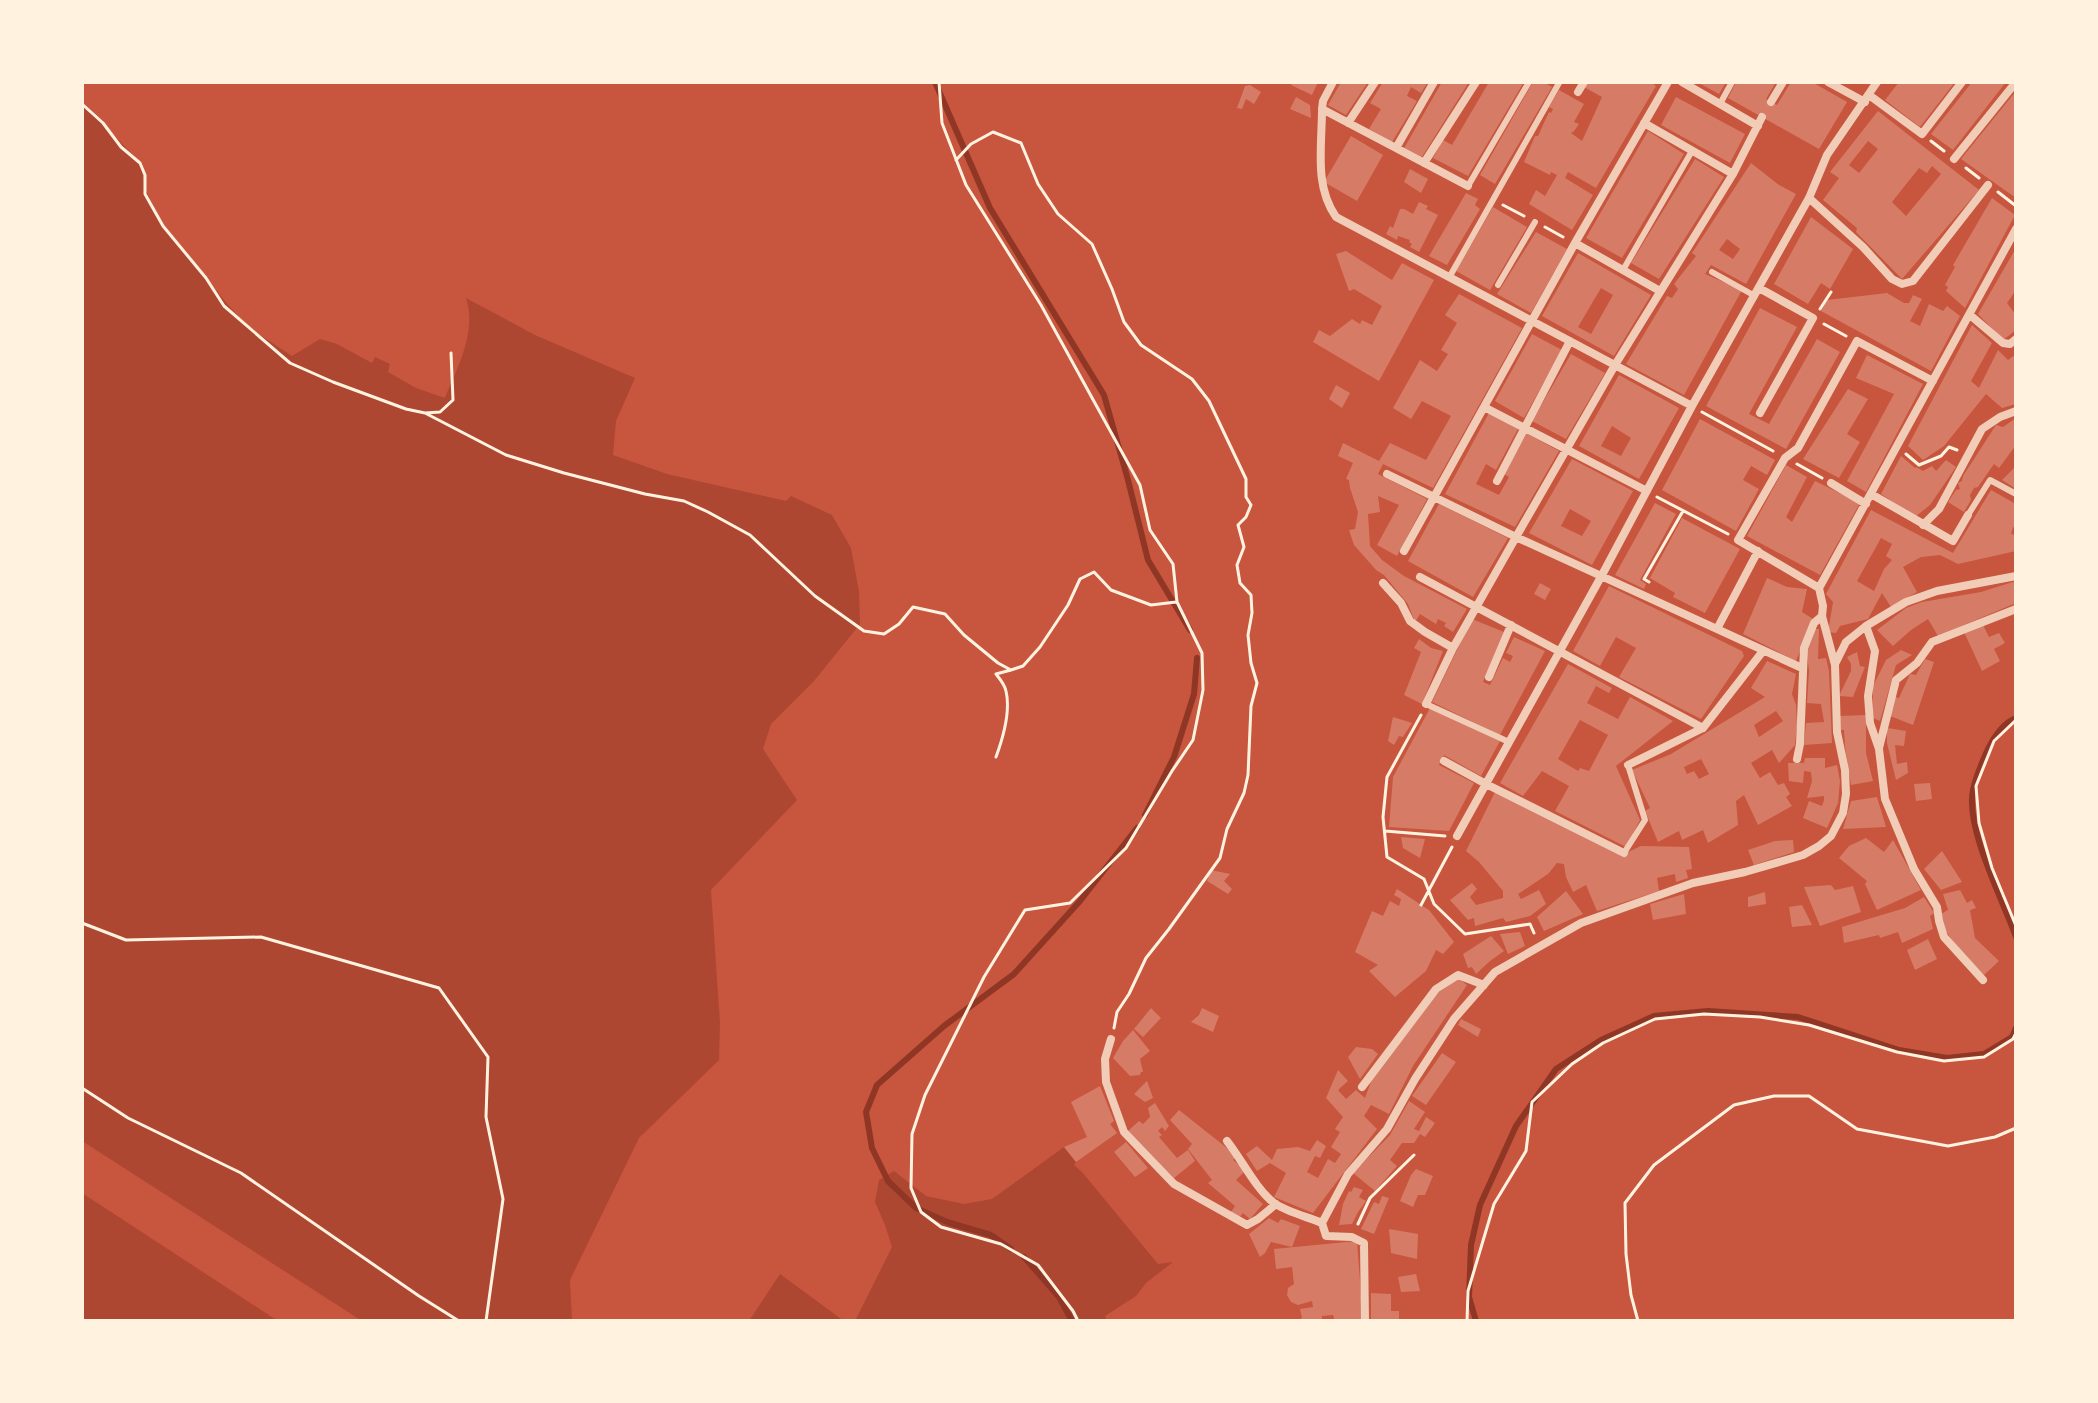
<svg xmlns="http://www.w3.org/2000/svg" width="2098" height="1403" viewBox="0 0 2098 1403" font-family="Manrope,sans-serif">
<rect width="100%" height="100%" fill="#c8553d"/>
<!-- green -->
<path fill="#ae4732" d="M82 103 140 162 146 190 160 222 229 306 248 327 292 356 320 339 337 344 372 363 375 357 390 364 388 372 416 388 445 398C458 366 477 332 466 298L535 335 635 378 616 421 613 455 667 474 786 501 791 496 832 515 851 548 859 592 860 624 814 681 771 724 763 749 797 800 711 890 720 1023 719 1060 639 1138 570 1280 572 1321H362L82 1141Z
M1064 1147 1076 1162 1074 1165 1082 1172 1158 1264 1173 1262 1146 1283 1136 1296 1105 1316 1107 1321H855L892 1247 885 1225 875 1202 879 1180 894 1171 926 1196 964 1204 992 1199Z
M82 1193 278 1321H82Z
M780 1274 844 1321H749Z"/>
<g fill="none" stroke-linecap="round" stroke-linejoin="round">
<!-- stream -->
<path stroke="#8f3625" stroke-width="6" d="M935 82 990 208 1104 395 1128 480 1148 560 1190 630
M2016 718C2003 723 1994 737 1988 749 1982 762 1976 776 1973 790 1965 828 2003 900 2016 937
M1145 815 1174 757 1194 694 1197 658
M1011 1249 991 1235 947 1222 916 1208 888 1181 872 1148 866 1112 877 1085 944 1026 1014 974 1080 901 1137 828
M1024 1257 1059 1297 1072 1321
M1476 1321 1469 1297 1471 1245 1480 1205 1516 1126 1556 1069 1601 1040 1654 1016 1708 1011 1798 1017 1899 1050 1947 1058 1984 1054 2012 1037 2016 1028"/>
</g>
<!-- building -->
<path fill="#d67c66" fill-rule="evenodd" d="M1293 82H1318L1312 95 1291 85Z
M1341 82H1368L1346 115 1328 105Z
M1383 82H1401L1405 84 1406 82H1428L1421 93 1411 87 1407 96 1417 101 1392 142 1369 129 1381 109 1370 103Z
M1442 82H1469L1420 160 1403 150Z
M1489 82H1524L1468 176 1433 158 1443 140 1452 145Z
M1533 82H1543L1552 87 1495 184 1480 175Z
M1587 82H1650L1656 86 1596 188 1568 172 1565 178 1593 195 1572 230 1529 204 1536 190 1545 196 1557 175 1551 172 1550 175 1524 162 1535 136H1538L1549 112 1551 113 1553 109 1549 107 1559 90 1584 104 1574 122 1579 124 1574 131 1571 133 1582 141 1602 97 1584 87Z
M1697 82H1726L1719 94Z
M1736 82H1776L1766 99 1777 105 1791 82H1812L1847 102 1819 149 1728 98Z
M1899 82H1955L1920 127 1885 100Z
M1972 82H2006L1953 150 1931 134Z
M1250 85 1261 92 1254 104 1246 99 1242 109 1237 108 1245 86Z
M2016 91V198L1961 159Z
M1296 97 1310 105 1311 118 1290 109Z
M1676 97 1745 134 1730 163 1661 125Z
M1878 111 1979 190 1902 279 1856 232 1857 228 1823 200 1839 178 1830 172ZM1868 141 1878 149 1859 173 1849 165ZM1932 166 1941 174 1906 216 1892 202 1919 168 1927 173Z
M1648 131 1684 154 1622 258 1586 238Z
M1351 136 1383 155 1357 201 1324 182Z
M1695 159 1724 177 1659 279 1631 263Z
M1751 163 1779 185 1796 194 1746 284 1711 265 1705 274 1742 290 1684 395 1626 364 1667 296 1672 298 1678 289 1674 284 1696 256 1692 253ZM1727 239 1740 249 1733 259 1719 250Z
M1410 169 1428 179 1421 193 1404 182Z
M1466 193 1478 199 1475 205 1480 209 1447 265 1429 256Z
M1992 198 2015 215 1965 308 1946 291 1948 287 1945 285 1955 267 1953 265Z
M1419 202 1428 206 1426 209 1438 215 1419 252 1410 247 1412 244 1409 242 1410 240 1398 236 1397 240 1386 234 1390 226 1393 228 1400 209H1404L1413 214Z
M1493 207 1527 227 1490 290 1456 271Z
M1811 217 1853 249 1830 289 1821 283 1808 304 1774 284Z
M1536 232 1567 249 1531 313 1497 294Z
M2016 248V290L2007 303 2016 315V330L2003 340 1978 314Z
M1346 251 1392 280 1402 263 1434 280 1379 381 1313 342 1319 330 1330 336 1352 319 1360 324 1362 320 1372 325 1382 306 1354 289 1349 291 1336 254Z
M1578 253 1651 295 1614 356 1542 316ZM1601 288 1613 295 1591 334 1578 327Z
M1887 293 1904 303H1909L1913 295 1922 299 1910 321 1920 326 1929 304 1943 311 1947 306 1960 316 1931 371 1821 311 1827 300Z
M1459 294 1522 328 1433 488 1383 464 1378 474 1427 499 1397 556 1377 545 1399 505 1378 496 1380 512 1368 514 1370 546 1382 560 1404 576 1467 609 1453 632 1444 626 1446 623 1438 619 1436 624 1420 614 1415 622 1408 604 1384 575 1376 570 1354 545 1349 530 1355 529 1358 512 1350 488 1349 480 1346 479 1353 463 1338 456 1343 443 1379 461 1390 443 1426 460 1451 416 1422 401 1411 419 1393 408 1420 360 1437 371 1448 354 1441 350 1457 323 1445 315Z
M1760 308 1797 327 1749 414 1769 424 1817 339 1840 352 1786 449 1706 406Z
M1972 325 1992 343 1971 381 1979 388 1998 350 2008 360 2016 354V404L2002 408 1986 394 1944 446 1923 460 1908 446Z
M1532 334 1562 350 1524 418 1495 401Z
M1571 354 1605 373 1566 439 1532 421Z
M1867 355 1923 384 1866 492 1847 481 1894 394 1856 378Z
M1619 375 1679 408 1639 479 1579 446ZM1612 426 1631 438 1621 456 1601 446Z
M1336 385 1350 393 1342 408 1329 399Z
M1848 389 1868 399 1847 434 1860 442 1839 478 1803 459Z
M1489 413 1518 429 1496 470 1486 464 1476 484 1499 495 1509 477 1504 474 1526 433 1559 451 1515 527 1445 494Z
M2016 418V445L1999 468 1994 464 1978 487 1974 488 1970 495 1971 500 1964 512 1948 502 1956 490 1960 489 1958 483 1962 481 1963 476 1996 425 2003 427Z
M1700 419 1775 460 1767 475 1751 466 1743 480 1759 489 1736 531 1662 490Z
M1901 456 1915 468 1916 467 1923 471 1932 466 1936 471 1946 460 1956 467 1930 505 1915 517 1881 494Z
M1572 459 1633 491 1592 565 1529 533ZM1570 509 1591 521 1582 536 1561 526Z
M1786 465 1807 477 1786 517 1792 522 1815 481 1860 503 1820 575 1747 536Z
M2016 466V489L2002 480Z
M1991 490 2016 504V529L2013 527 2011 534 2016 535V551L1958 564 1940 555 1921 557 1903 567 1917 592 1891 607 1882 593 1868 619 1840 626 1836 633 1828 632 1833 602 1826 594 1871 510 1953 553ZM1881 538 1892 544 1886 556 1892 560 1884 569 1874 591 1857 581Z
M1655 503 1676 514 1640 580 1646 584 1644 589 1615 575Z
M1439 504 1508 538 1473 597 1408 561Z
M1682 518 1740 549 1705 613 1673 597 1675 593 1650 578Z
M1767 578 1787 587 1807 589 1802 612 1813 619 1796 661 1743 634Z
M2016 581V603L1938 636 1928 619 1911 630 1893 646 1877 630 1906 608 1922 602 1981 592Z
M1540 583 1551 589 1545 600 1534 594Z
M1609 586 1742 651 1744 656 1701 719 1619 677 1636 648 1616 637 1600 666 1573 651Z
M1472 619 1504 632 1483 682 1490 685 1503 658 1510 662 1513 656 1506 653 1514 637 1545 651 1500 735 1432 702Z
M1983 625 1989 637 1999 633 2005 643 1994 649 2000 661 1982 671 1964 632Z
M1814 629H1819L1818 659 1826 658 1829 671 1832 743 1804 745 1806 723 1824 722 1821 704 1807 703 1809 671 1807 653 1808 643Z
M1419 639 1431 648 1443 651 1422 704 1404 695 1421 652 1414 648Z
M1901 650 1912 655 1896 665 1880 721 1873 718V686L1886 660Z
M1857 652 1860 666 1865 667 1853 697 1839 696 1851 671V664L1847 657Z
M1925 659 1934 662 1913 725 1890 716 1892 696 1899 698 1910 674 1916 675Z
M1767 661 1796 674 1792 694 1796 705 1797 725 1795 745 1779 763 1772 750 1751 763 1760 778 1770 772 1778 785 1784 783 1790 794 1786 797 1792 806 1758 825 1744 795 1736 801 1738 825 1708 843 1703 830 1682 840 1679 831 1658 842 1645 811 1650 808 1632 770 1671 754 1765 697 1751 688ZM1776 711 1783 721 1759 737 1754 725ZM1701 759 1709 774 1699 779 1694 771 1687 774 1684 767Z
M1568 664 1612 688 1609 693 1596 686 1587 703 1618 719 1630 697 1673 721 1616 766 1640 820 1626 847 1555 811 1569 786 1542 771 1523 796 1500 783ZM1580 720 1608 735 1589 771 1580 768 1578 771 1558 759Z
M1430 708 1500 741 1481 776 1444 755 1439 765 1474 783 1449 831 1389 827 1393 777Z
M1866 715V753L1873 781 1851 785 1845 747 1844 730H1841L1839 716Z
M1393 717 1412 723 1403 737 1399 736 1394 745 1388 741Z
M1887 728 1906 731 1904 746 1895 745 1897 764 1907 762 1908 773 1896 780 1887 743Z
M1805 758H1825V768L1837 765 1840 781 1838 803 1827 828 1803 818 1809 801 1822 806 1824 800V796L1807 798 1812 781 1811 772 1804 771 1803 783 1789 781 1788 763H1804Z
M1930 783 1932 799 1916 801 1914 784Z
M1495 792 1624 857 1628 852 1641 846 1689 847 1692 869 1686 870 1688 878 1676 882 1675 874 1657 878 1659 891 1597 911 1586 885 1573 892 1566 877 1564 864 1557 863 1548 874 1518 894 1521 899 1539 890 1546 904 1530 916 1506 922 1503 918 1475 926 1474 918 1468 920 1450 900 1472 883 1477 889 1470 897 1476 905 1503 898V891L1479 862 1466 851Z
M1877 797 1886 827 1843 829 1851 801Z
M1401 837 1425 839 1420 858 1403 848Z
M1866 838 1884 852 1893 840 1921 890 1877 910 1865 884 1867 881 1839 858 1849 846Z
M1793 840 1794 852 1754 865 1748 850 1775 841Z
M1942 851 1962 882 1941 890 1924 869Z
M1211 870 1230 874 1224 881 1232 889 1228 894 1207 881Z
M1831 885 1835 890 1853 886 1861 912 1820 926 1804 887Z
M1397 889 1429 910 1454 942 1443 954 1436 950 1426 971 1395 997 1369 971 1378 965 1355 952 1372 911 1383 916 1390 901 1399 906 1401 899 1394 895Z
M1960 890 1967 903 1972 900 1976 908 1970 910 1975 938 1999 961 1984 975 1958 949 1943 927H1945L1939 915 1948 910 1943 894Z
M1566 891 1583 914 1544 931 1537 917Z
M1765 892 1766 904 1748 907V897Z
M1684 894 1686 914 1653 920 1650 904Z
M1924 897 1934 913 1930 916 1933 929 1902 943 1898 932 1880 938 1879 935 1844 943 1842 927 1905 908Z
M1802 905 1812 925 1792 927 1789 907Z
M1520 932 1525 946 1508 954 1500 934Z
M1491 936 1504 951 1490 961 1476 974 1472 967 1468 968 1463 954Z
M1928 939 1937 959 1915 970 1907 950Z
M1458 978 1467 985 1413 1066 1389 1114 1371 1105 1364 1116 1377 1129 1313 1213 1274 1197 1286 1173 1270 1163 1257 1171 1246 1154 1257 1146 1272 1160 1277 1149 1298 1147 1310 1151 1317 1140 1326 1146 1320 1158 1315 1156 1307 1172 1318 1178 1328 1159 1335 1163 1341 1154 1331 1147 1340 1132 1335 1129 1343 1117 1326 1098 1338 1070 1348 1081 1338 1090 1346 1099 1356 1090 1365 1098 1375 1071 1438 993Z
M1151 1008 1161 1018 1143 1037 1134 1029Z
M1202 1008 1219 1016 1213 1032 1191 1022 1199 1015Z
M1461 1019 1481 1029 1478 1037 1458 1025Z
M1133 1030 1150 1051 1140 1059 1143 1072H1141L1140 1075 1130 1076 1113 1058 1123 1041Z
M1356 1047 1372 1049 1378 1054 1360 1079 1348 1057Z
M1442 1053 1456 1062 1426 1105 1412 1096Z
M1147 1081 1153 1098 1145 1102 1134 1094Z
M1100 1086 1114 1121 1110 1124 1117 1133 1076 1162 1064 1147 1087 1137 1071 1102Z
M1409 1101 1425 1112 1414 1129 1419 1131 1426 1117 1435 1123 1425 1137 1420 1134 1414 1143H1402L1390 1160 1397 1166 1375 1191 1353 1173 1390 1135Z
M1155 1103 1169 1126 1165 1131 1162 1127 1158 1131 1162 1135 1159 1137 1177 1158 1188 1150 1195 1161 1174 1178 1128 1131 1139 1121 1143 1124 1150 1117 1148 1108Z
M1179 1110 1237 1156 1233 1160 1246 1170 1236 1180 1263 1204 1250 1219 1243 1213 1239 1218 1231 1212 1235 1206 1208 1183 1212 1180 1188 1149 1192 1144 1170 1120Z
M1126 1142 1148 1168 1135 1177 1114 1152Z
M1416 1169 1433 1176 1425 1195H1418L1413 1207 1400 1201 1411 1175Z
M1354 1187 1363 1190 1359 1197 1366 1201 1358 1212 1352 1224 1339 1225 1343 1204 1349 1191 1351 1192Z
M1382 1196 1389 1198 1374 1234 1361 1229 1374 1202 1379 1204Z
M1269 1218 1278 1223 1281 1219 1300 1226 1292 1247 1271 1242 1265 1253 1260 1257 1249 1234Z
M1389 1229 1418 1234 1417 1259 1391 1253Z
M1357 1241 1363 1321H1335L1333 1315 1322 1316V1321H1295L1302 1318 1300 1309 1313 1307 1312 1301 1298 1305 1291 1302 1287 1295 1288 1288 1294 1284 1292 1267 1276 1269 1274 1249Z
M1416 1274 1420 1291 1401 1292 1398 1277Z
M1371 1293 1391 1294V1311H1399V1321H1371Z"/>
<g fill="none" stroke-linecap="round" stroke-linejoin="round">
<!-- path -->
<path stroke="#fff3e0" stroke-width="3" d="M939 82 942 123 966 185 1041 305 1140 485 1150 530 1173 564 1177 602 1202 653 1203 690 1193 740 1172 771 1126 848 1070 903 1025 910 984 977 925 1095 912 1134 911 1188 921 1212 941 1227 1001 1244 1038 1265 1073 1311 1078 1321
M82 104 103 123 121 147 140 163 145 175V194L163 226 206 278 224 306 290 363 333 382 406 409 425 413 440 412 453 400 451 353
M1931 141 1944 151
M956 160 971 144 993 132 1021 143 1038 184 1058 214 1092 244 1112 289 1124 322 1141 345 1192 379 1209 401 1246 479V497L1251 505 1246 517 1238 525 1244 547 1237 565 1240 583 1251 595 1252 613 1248 635 1251 663 1257 683 1251 706 1248 775 1244 793 1227 829 1220 858 1169 929 1146 958 1129 994 1117 1012 1114 1028
M1966 168 1979 178
M1998 192 2016 206
M1503 205 1524 216
M1545 227 1563 237
M1820 309 1831 292
M1824 324 1846 336
M1702 412 1773 451
M425 413 506 455 564 473 645 494 684 501 708 512 750 535 815 596 864 631 884 634 899 624 913 607 945 614 964 635 998 663 1011 670 1023 666 1040 647 1068 605 1080 579 1094 572 1111 590 1151 605 1176 602
M1906 454 1919 465 1941 456 1949 447 1957 450
M1797 464 1822 478
M1657 497 1728 534
M1649 582 1644 579 1683 511
M1421 715 1387 777 1383 817 1387 857 1424 879 1434 904 1465 934 1530 924 1534 933
M2016 720 1994 741 1976 786 1979 823 1992 868 2016 926
M996 757C1003 738 1011 712 1006 691 1005 685 1000 679 996 674L1011 670
M1385 831 1445 836
M1421 905 1452 847
M82 923 126 940 261 937 439 988 488 1057 486 1117 503 1199 486 1321
M82 1088 128 1118 241 1173 419 1296 459 1321
M1358 1224 1370 1198 1414 1155
M1467 1321 1468 1291 1494 1204 1526 1151 1532 1102 1572 1064 1603 1043 1655 1019 1704 1014 1760 1017 1809 1025 1897 1052 1944 1061 1984 1057 2013 1039 2016 1033
M1638 1321 1631 1295 1626 1254 1625 1203 1654 1165 1734 1105 1774 1096H1809L1857 1129 1948 1146 1995 1137 2016 1128"/>
<!-- pedestrian -->
<path stroke="#f1ccb7" stroke-width="6" d="M1720 104 1732 82
M1468 186 1529 82
M1623 270 1692 151
M1712 272 1755 296
M1450 276 1559 83
M1498 285 1535 222
M1968 515 1990 480 2016 494
M1426 704 1509 742
M1624 853 1645 820 1628 765"/>
<!-- minor -->
<path stroke="#f1ccb7" stroke-width="8" d="M1333 82 1323 101 1322 109C1322 146 1314 186 1336 217L1692 406
M1682 82 1758 126
M1828 82 1865 102
M1578 92 1584 82
M1869 95 1922 134 1962 82
M1771 102 1783 82
M1322 109 1468 186
M1348 123 1375 82
M1644 123 1733 174
M1396 148 1434 82
M1954 159 2016 82
M1424 163 1476 82
M1809 198 1863 247 1892 279 1902 284 1913 281 1988 185
M1575 243 1660 291
M1759 288 1813 318 1760 413
M1970 315 2003 343 2010 344 2016 339
M1484 407 1647 491
M1387 474 1516 537 1802 668
M1497 481 1570 341
M1831 483 1866 504
M1871 494 1953 541 1968 515
M1923 525 1939 509 1982 429 2000 417 2016 411
M1404 551 1575 243 1668 82
M1420 577 1703 728
M1383 583 1401 603 1410 621 1425 632 1453 648
M1819 588 1738 540 1785 458 1798 448 1857 341 1933 381
M1819 588 2016 229
M1866 626 1875 651 1868 696 1870 723 1879 749 1885 799 1914 869 1937 907 1939 921 1944 937 1983 980
M1717 629 1758 551
M1835 664 1846 642 1866 626 1906 602 1937 591 2016 576
M1489 677 1511 625
M1426 704 1453 648 1516 537 1615 365 1733 174 1762 117
M1879 748 1896 680 1917 663 1932 642 2016 609
M1797 759 1800 744 1804 648 1814 623 1822 616
M1444 761 1486 784 1624 853
M1628 765 1703 728 1763 651
M1457 836 1602 575 1692 406 1809 198 1827 155 1877 82
M1111 1039 1105 1059 1106 1082 1124 1132 1174 1184 1247 1225 1258 1219 1276 1204
M1362 1087 1436 989 1458 975 1484 985
M1227 1141C1242 1160 1256 1189 1274 1203 1287 1212 1308 1217 1322 1223
M1322 1223 1348 1174 1387 1129 1415 1079 1454 1019 1495 972 1581 923 1693 883 1745 872 1803 855 1819 846 1831 836 1843 813 1846 794 1845 770 1837 732 1835 665 1822 616 1823 606 1819 588
M1322 1223 1326 1236 1352 1237 1364 1243 1365 1321"/>
</g>
<!-- border -->
<rect width="2098" height="1403" fill="none" stroke="#fff3e0" stroke-width="168"/>
</svg>
